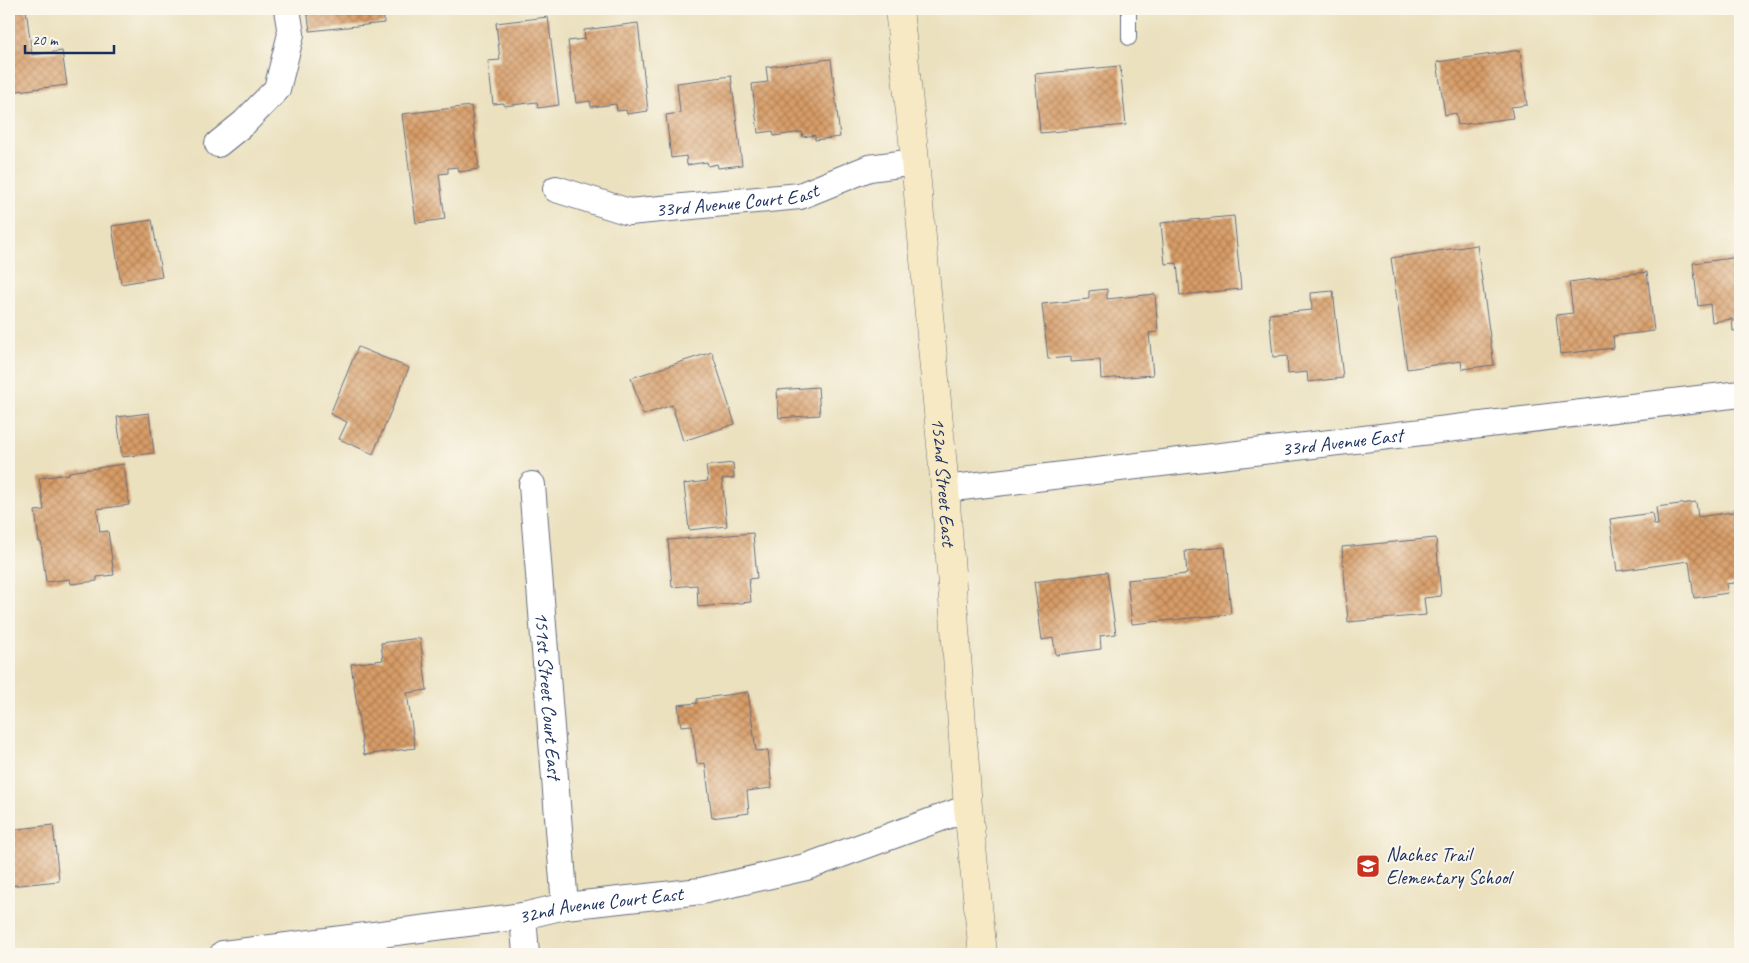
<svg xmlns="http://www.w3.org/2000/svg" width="1749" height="963" viewBox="0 0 1749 963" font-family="Caveat,sans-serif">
<defs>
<pattern id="building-cross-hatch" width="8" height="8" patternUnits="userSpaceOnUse" patternTransform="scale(1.25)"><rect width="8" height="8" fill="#d89c66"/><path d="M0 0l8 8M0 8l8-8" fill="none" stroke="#ae8057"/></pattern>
</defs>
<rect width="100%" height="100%" fill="#fbf7ec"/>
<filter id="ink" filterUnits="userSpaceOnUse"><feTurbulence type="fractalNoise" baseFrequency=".02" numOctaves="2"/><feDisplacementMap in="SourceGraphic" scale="10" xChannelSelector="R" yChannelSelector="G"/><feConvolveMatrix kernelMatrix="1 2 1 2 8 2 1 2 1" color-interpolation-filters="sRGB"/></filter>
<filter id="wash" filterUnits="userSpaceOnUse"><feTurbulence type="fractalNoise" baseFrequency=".0096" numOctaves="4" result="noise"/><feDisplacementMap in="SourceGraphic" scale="20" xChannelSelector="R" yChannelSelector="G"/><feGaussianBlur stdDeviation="1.12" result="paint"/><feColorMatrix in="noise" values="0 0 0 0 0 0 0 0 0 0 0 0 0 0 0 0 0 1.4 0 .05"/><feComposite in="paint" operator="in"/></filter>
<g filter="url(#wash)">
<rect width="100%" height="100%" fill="#ebe1bf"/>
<g id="blocks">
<!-- building -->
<path fill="url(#building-cross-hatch)" d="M9 9H26L32 55 62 51 67 85 9 92Z
M307 9H383L384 23 310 31Z
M548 17 559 105 538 108 537 102 504 106V103L493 104 488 61 500 60 496 23Z
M638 23 648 111 627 114 626 110 617 111 616 104 591 107 590 101 576 103 568 41 585 39 584 30Z
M1520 50 1527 105 1511 107 1513 118 1458 125 1456 113 1445 115 1437 62Z
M831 59 840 137 815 140V135L803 137 802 132 774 136 773 131 758 133 752 84 768 82 766 67Z
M1120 66 1126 125 1040 133 1035 74Z
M731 76 742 165 718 168 717 164 708 166 707 162 687 165 686 156 671 158 666 115 680 113 677 83Z
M471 106 479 169 459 172 458 167 448 168V173L439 174 445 219 416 223 402 114Z
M1234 216 1241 289 1180 295 1177 263 1165 264 1161 223Z
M152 220 162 277 121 284 112 226Z
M1477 245 1494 365 1462 369 1461 361 1407 369 1391 258Z
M1740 257V330L1733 331 1732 319 1712 322 1710 304 1698 306 1693 263Z
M1647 272 1654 331 1613 336 1614 348 1560 354 1556 315 1573 313 1569 282Z
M1107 289V299L1155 294 1158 332 1149 333 1153 375 1101 379 1100 360 1071 362V357L1048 359 1042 304 1089 299V291Z
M1333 291 1343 378 1308 382 1307 372 1288 374 1287 356 1273 357 1269 314 1312 310 1311 293Z
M358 347 409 368 373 454 339 439 347 422 330 414Z
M712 352 735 424 683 441 672 405 643 415 631 378Z
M818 387 820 415 779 418 777 390Z
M149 413 154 453 122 457 117 417Z
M733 463 734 478 722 479 727 526 689 530 684 484 708 481 706 466Z
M124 464 129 505 97 509 100 532 108 531 114 575 97 577V581L71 584 70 579 46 582 41 542H39L35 511 44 510 39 478 69 474V472Z
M1696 502 1698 517 1740 511V554L1738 555 1740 582 1726 584 1728 593 1694 598 1689 561 1617 571 1610 519 1652 513 1654 525H1658L1656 507Z
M753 533 757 578 749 579 751 602 698 607 697 585 672 587 668 540Z
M1436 538 1441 596 1424 598 1426 615 1348 622 1342 547Z
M1225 547 1231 614 1132 624 1127 580 1187 574 1185 551Z
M1107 572 1116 634 1100 636 1101 649 1056 655 1053 638 1042 640 1034 582Z
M420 638 427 690 407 693 415 748 364 755 351 664 383 660 381 643Z
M748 692 756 751 768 750 772 788 747 791 749 813 712 818 705 763 697 764 692 725 681 726 678 705 697 703V699Z
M53 825 59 881 9 886V830Z"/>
</g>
</g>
<g filter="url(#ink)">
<use href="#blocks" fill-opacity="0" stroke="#646d80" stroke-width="1"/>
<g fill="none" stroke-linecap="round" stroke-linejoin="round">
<!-- lane casing -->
<g stroke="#646d80" stroke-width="16">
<path id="lane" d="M1129 9V38"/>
</g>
<!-- street casing -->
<g stroke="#646d80" stroke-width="28">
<g id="street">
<path d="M218 144 244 123 277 89 291 34 287 9"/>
<path id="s1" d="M556 189 629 212 800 196 869 168 915 162"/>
<path id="s2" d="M532 485 565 906"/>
<path id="s3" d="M945 489 1740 394"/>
<path d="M523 916 526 954"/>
<path id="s4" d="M223 954 523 916 565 906 701 891 806 867 968 808"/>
</g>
</g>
<!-- secondary casing -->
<g stroke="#646d80" stroke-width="29">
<g id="secondary">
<path id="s5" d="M899 9 914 150 945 489 968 808 983 954"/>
</g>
</g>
<!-- lane -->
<use href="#lane" stroke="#fff" stroke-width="14"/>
<!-- street -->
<use href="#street" stroke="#fff" stroke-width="26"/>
<!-- secondary -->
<use href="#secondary" stroke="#f7e9c3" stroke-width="28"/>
</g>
</g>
<!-- icons -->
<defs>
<g id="school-square" transform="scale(1.25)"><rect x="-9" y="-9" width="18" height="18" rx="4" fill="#c8321e" stroke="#fbf7ec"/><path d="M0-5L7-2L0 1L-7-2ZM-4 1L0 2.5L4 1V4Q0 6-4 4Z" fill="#fff"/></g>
</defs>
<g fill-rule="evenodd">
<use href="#school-square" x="1368" y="866"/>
</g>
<g text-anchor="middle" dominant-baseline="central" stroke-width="4" stroke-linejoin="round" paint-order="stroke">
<!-- street labels -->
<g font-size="20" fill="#1b2f5e" stroke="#fbf7ec">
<text stroke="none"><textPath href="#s1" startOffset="185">33rd Avenue Court East</textPath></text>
<text stroke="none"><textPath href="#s3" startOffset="400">33rd Avenue East</textPath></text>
<text stroke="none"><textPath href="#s5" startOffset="475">152nd Street East</textPath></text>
<text stroke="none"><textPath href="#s2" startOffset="211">151st Street Court East</textPath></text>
<text stroke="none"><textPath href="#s4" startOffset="381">32nd Avenue Court East</textPath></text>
</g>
<!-- poi labels -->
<g font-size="20" fill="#1b2f5e" stroke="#fbf7ec" text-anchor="start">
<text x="1386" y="854">Naches Trail<tspan x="1386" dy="23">Elementary School</tspan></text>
</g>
</g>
<!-- margin -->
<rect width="1749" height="963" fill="none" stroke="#fbf7ec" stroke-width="30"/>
<!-- scale -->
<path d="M25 45v8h89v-8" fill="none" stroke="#1b2f5e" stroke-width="2.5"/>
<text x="32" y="45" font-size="15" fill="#1b2f5e" stroke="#fbf7ec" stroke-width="4" paint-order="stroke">20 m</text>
</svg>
